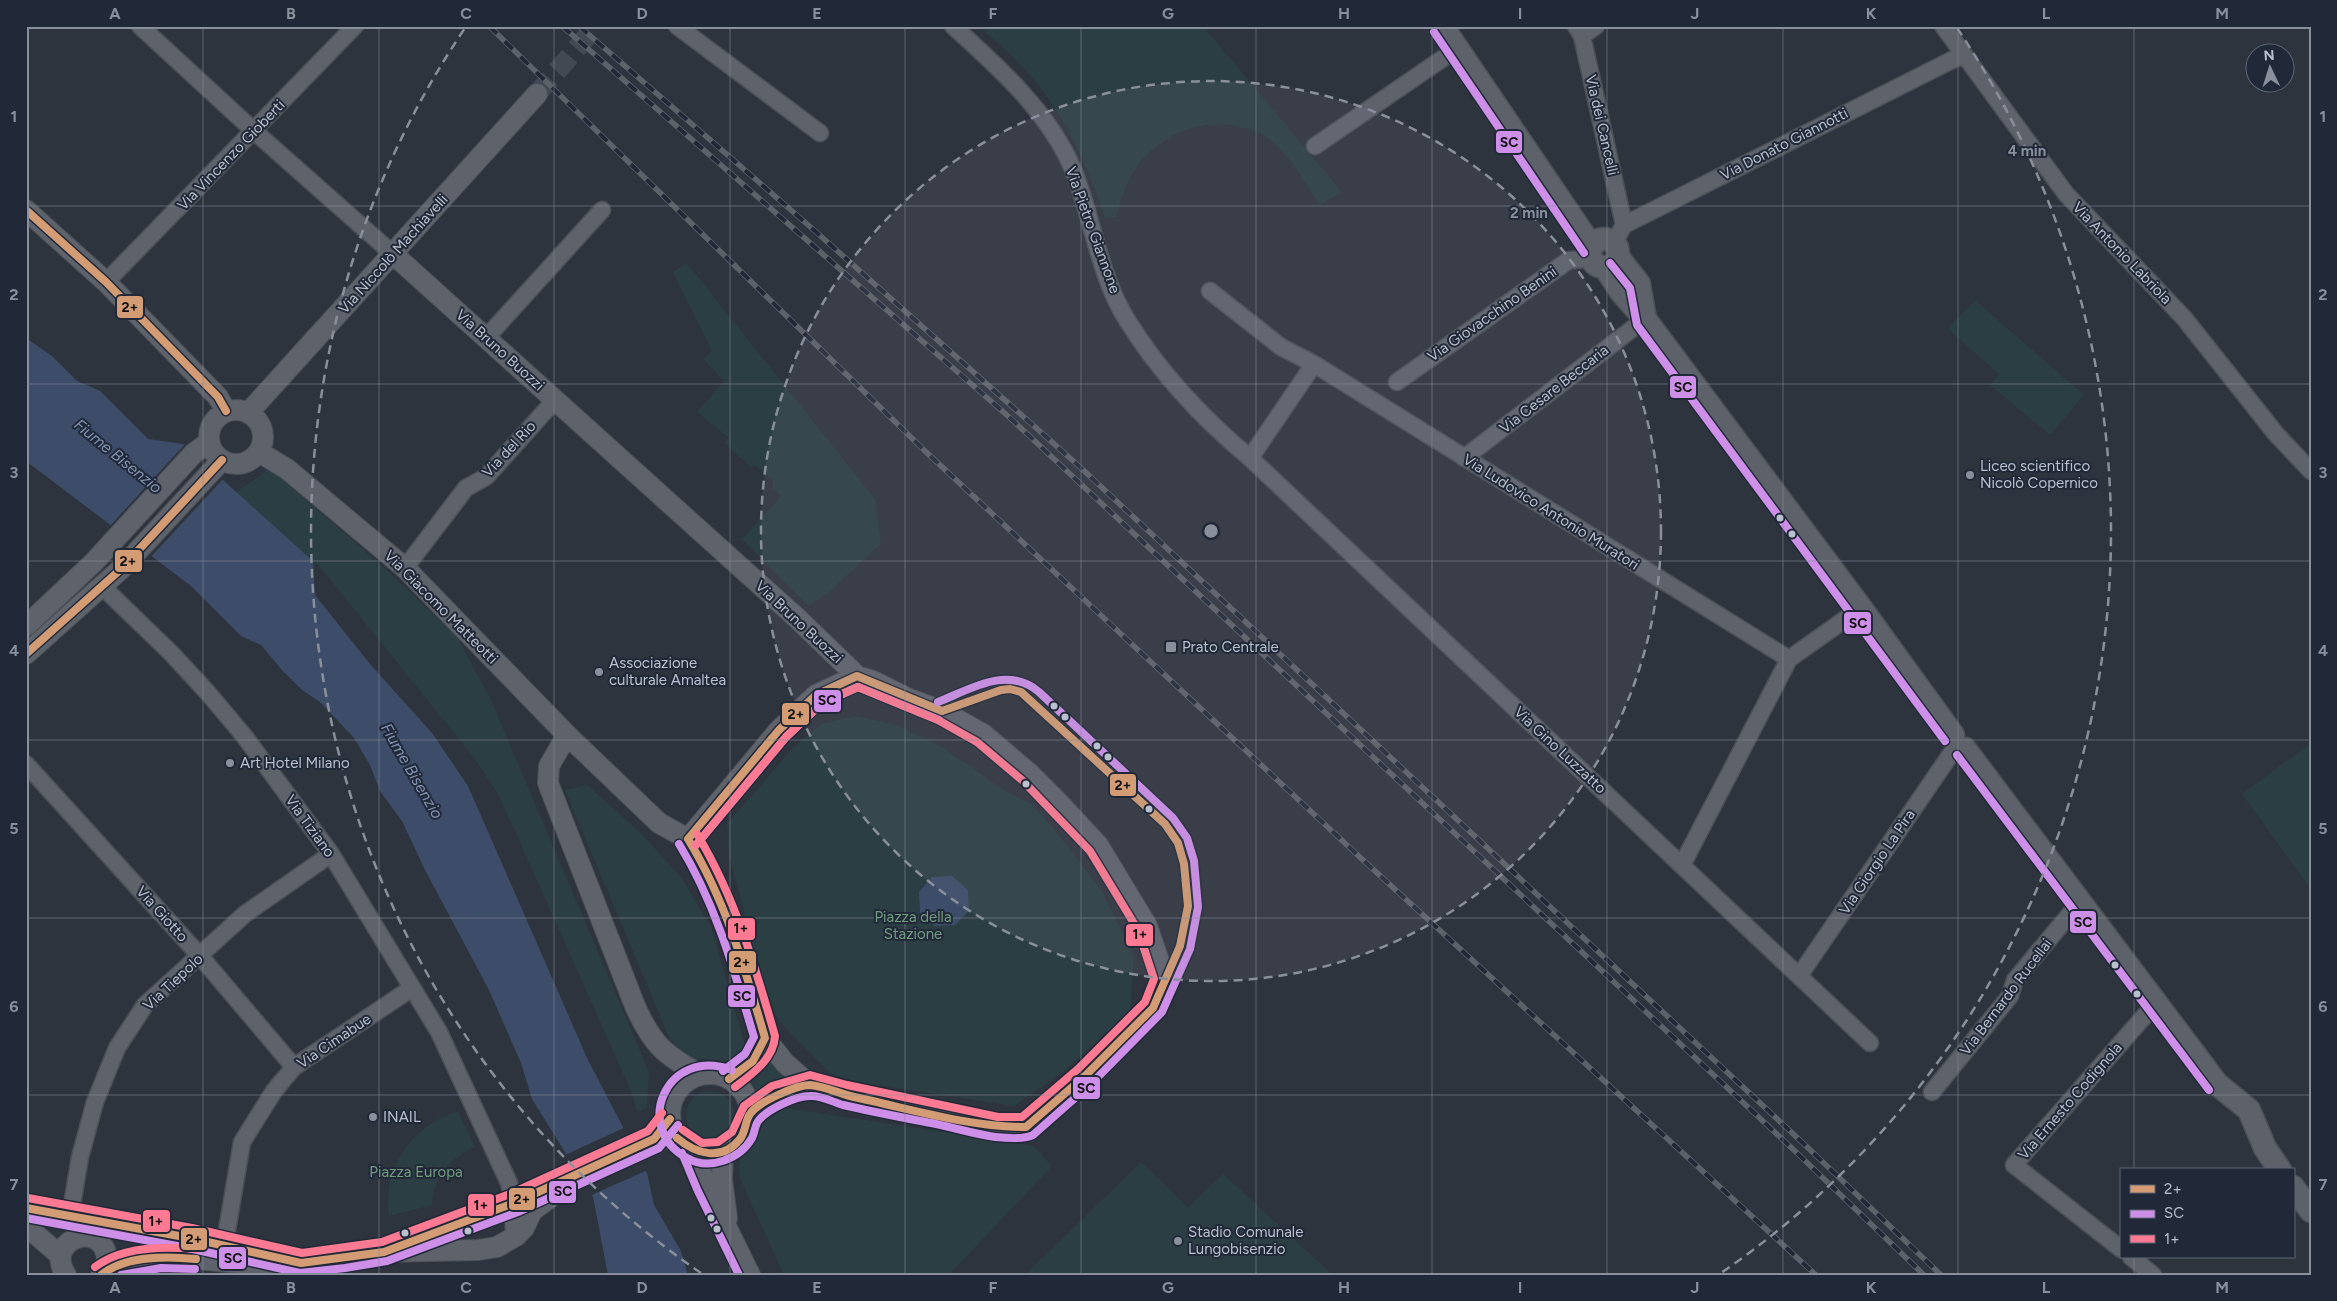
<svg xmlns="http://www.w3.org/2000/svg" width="2337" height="1301" viewBox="0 0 2337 1301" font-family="Figtree,sans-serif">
<rect width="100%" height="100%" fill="#2e343e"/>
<!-- green -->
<path fill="#2b3e43" d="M979 26H1203L1341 191 1320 206C1301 178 1292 156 1264 135 1257 130 1246 129 1239 127 1202 117 1161 135 1138 165 1127 180 1121 198 1116 217L1105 218C1087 162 1062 109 1021 65 1008 51 993 39 979 26Z
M687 263 875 499 881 544 826 595 808 606 742 539 781 496 773 488V480L754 465 751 467 724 443 729 438 697 412 724 381 703 359 712 351 673 272Z
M1975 300 2084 395 2050 435 1990 385 1999 374 1948 329Z
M268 467 374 559 456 635 491 700 649 1072 647 1108 637 1112 632 1093 514 829 498 794 475 759 321 568 236 492 261 475Z
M855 716 897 725 945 749 1005 791 1031 804 1051 825 1101 889 1134 956 1130 1011 1064 1071 1014 1106 859 1082 831 1074 780 1022 760 990 742 902 729 857 727 824 793 748 821 724Z
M2311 743V889L2242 794Z
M587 785 643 835 682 879 711 927 744 1042V1056L731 1061 687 1058 669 1037 565 790Z
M770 1049 797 1083 755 1099 752 1088 745 1079Z
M686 1115a24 24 0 1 1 48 0a24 24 0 1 1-48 0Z
M786 1108 1034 1146 1052 1166 949 1275H784L739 1176 740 1159 764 1121Z
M458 1111 475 1147C448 1161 434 1173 432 1205L389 1216C382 1167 412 1126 458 1111Z
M1141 1162 1188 1207 1223 1174 1333 1275H1025Z"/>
<!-- water -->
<path fill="#3d4c68" d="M26 338 52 356 77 381 100 391 148 439 183 444 313 561 315 595 370 664 432 733 468 786 588 1060 647 1173 654 1205 681 1251 688 1275H608L593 1197 532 1099 521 1063 489 990 425 870 402 821 380 791 370 765 354 738 321 703 301 689 281 669 261 645 241 636 191 586 26 461Z
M952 876 968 890 969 911 955 925 935 926 920 913 919 892 932 877Z"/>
<!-- pier -->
<path fill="#2e343e" d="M185 444 223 479 150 558 109 527Z
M626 1127 648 1170 589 1196 565 1155Z"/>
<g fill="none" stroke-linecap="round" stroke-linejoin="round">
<!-- tertiary-tunnel -->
<path stroke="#434953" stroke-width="20" stroke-dasharray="20 10" stroke-linecap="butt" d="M537 94 596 26"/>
<!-- minor casing -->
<g stroke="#4b4f56" stroke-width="19">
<path id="minor" d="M140 26 254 131 393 254
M677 26 820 133
M953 26C998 67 1047 110 1072 167 1093 217 1098 274 1127 320 1160 373 1202 418 1250 458L1870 1043
M1576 26 1582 36 1624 225
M1943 26 2066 194 2184 318 2276 434 2311 471
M1582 36 1596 26
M1315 146 1458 48
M1614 243 1624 225 1962 55
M106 282 355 26
M1210 291 1281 347 1314 364
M486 338 602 210
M1397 382 1569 260 1592 259
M1250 458 1314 364 1789 659
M1464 458 1645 319
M405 568 466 488 486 477 555 400
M104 585 111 595 171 653 208 693 245 737 331 854 439 1032 509 1183 514 1203
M26 764 200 956 294 1067
M1682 865 1789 659 1861 608
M1799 976 1955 748
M1932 1092 2010 996 2015 980 2080 902
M80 1236 70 1217 80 1157 95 1102 117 1048 145 1005 245 914 331 854
M222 1244 227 1230 242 1142 274 1091 294 1067 412 988
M2121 1249 2014 1165 2155 1004
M2131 1257 2153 1275"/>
</g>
<!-- tertiary casing -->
<g stroke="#4b4f56" stroke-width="22">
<path id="tertiary" d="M26 210 106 282 218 397 226 411
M393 254 798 619 857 676
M209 437a27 27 0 1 1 54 0a27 27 0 1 1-54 0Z
M249 412 537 94
M259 452 287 469 405 568 567 735 659 823 688 839 707 867 733 929 765 1038 785 1063 810 1085 845 1095 997 1127H1026L1085 1076 1153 1008 1165 979 1147 926 1098 845 1058 802 1030 774 983 734 942 711 907 698 873 681 857 676 816 695 779 730 688 839
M26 626 94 562 194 453 209 442
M26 654 121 569 222 460
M567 735 549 766 548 783 635 1006C652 1044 664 1055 701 1075
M670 1114a40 40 0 1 1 80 0a40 40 0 1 1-80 0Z
M729 1079 753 1061 765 1038
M750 1114 776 1095 810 1085
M691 1149 706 1185 750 1275
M723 1152 722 1180 727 1218
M26 1226 61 1256
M516 1236 524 1228 532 1211 555 1194
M104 1271 128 1262 187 1258 238 1263H301L384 1252 478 1250 497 1247 516 1236 514 1203 654 1139 677 1138
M66 1275C44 1242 96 1220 106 1253 108 1261 106 1268 101 1275"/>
</g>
<!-- secondary casing -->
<g stroke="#4b4f56" stroke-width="25">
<path id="secondary" d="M1442 26 1592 247
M1590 253a14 14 0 1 1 28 0a14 14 0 1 1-28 0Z
M1618 257 1639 284 1645 319
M1605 267 1621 292 1645 319 1861 608 1953 735
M1965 749 2217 1084 2249 1110 2265 1148 2280 1170
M2293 1187 2311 1211"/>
</g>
<!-- minor -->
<use href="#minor" stroke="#5e626b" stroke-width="16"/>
<!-- tertiary -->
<use href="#tertiary" stroke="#5e626b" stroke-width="20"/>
<!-- secondary -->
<use href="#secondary" stroke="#5d6169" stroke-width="22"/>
<!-- rail casing -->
<g stroke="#5d6169" stroke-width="5.5">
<path id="rail" d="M489 26 925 451 1363 860 1816 1275
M562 26 1009 417 1796 1152 1924 1275
M579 26 815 231 1080 467 1805 1145 1941 1275"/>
</g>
<!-- rail -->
<use href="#rail" stroke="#212939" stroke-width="4" stroke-dasharray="11" stroke-linecap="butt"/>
<!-- bus-1 casing -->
<g stroke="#212939" stroke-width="11">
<path id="bus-1" d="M26 210 106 282 218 397 226 411
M26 654 121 569 222 460
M688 839 779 730 816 695 857 676 942 711
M688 839C726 901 745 969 765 1038L753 1061 729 1079
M677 1138C696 1154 722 1162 740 1139 746 1131 745 1121 750 1114 758 1102 796 1085 810 1085 824 1086 841 1094 854 1097 911 1109 969 1127 1026 1127L1085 1076 1153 1008 1180 946 1188 906 1184 864 1178 843 1165 824 1021 692 1010 689 1001 690 942 711
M26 1208 190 1238 301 1263 384 1252 514 1203 654 1139 670 1119
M101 1275C126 1255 166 1256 196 1259"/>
</g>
<!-- bus-2 casing -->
<g stroke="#212939" stroke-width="11">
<path id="bus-2" d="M1434 32 1584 253
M1610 263 1630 288 1637 325 1945 741
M1957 755 2209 1090
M679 844C716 904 734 970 754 1037L745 1054 723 1071
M696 845 786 737 822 703 858 687 939 720
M732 1070C666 1046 632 1128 687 1158 709 1171 740 1159 752 1138 755 1132 755 1124 759 1120 768 1109 796 1096 810 1096 820 1095 833 1102 843 1105 873 1112 905 1118 936 1124 955 1128 975 1134 995 1137 1005 1138 1024 1140 1033 1135L1092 1083 1162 1012 1190 949 1198 907 1194 861 1187 838 1173 818 1039 692C1007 665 971 689 938 702
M682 1153 697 1189 739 1275
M26 1218 188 1248 300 1273 345 1268 387 1261 518 1212 659 1148 678 1125
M121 1275 161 1268 195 1269"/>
</g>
<!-- bus-3 casing -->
<g stroke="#212939" stroke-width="11">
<path id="bus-3" d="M697 834C735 897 755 966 775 1036 774 1059 751 1075 735 1087
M683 1130 702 1143 718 1142 732 1132 744 1106 772 1086 810 1075 847 1085 998 1117H1022L1078 1069 1145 1002 1154 979 1138 930 1090 851 1023 781 977 742 938 720 858 687 822 703 786 737 696 845
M28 1198 192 1228 302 1253 382 1242 510 1194 648 1131 662 1113
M95 1267C122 1246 164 1246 197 1249"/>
</g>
<!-- bus-1 -->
<use href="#bus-1" stroke="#d39c74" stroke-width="8"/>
<!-- bus-2 -->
<use href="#bus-2" stroke="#ce8fe9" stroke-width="8"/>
<!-- bus-3 -->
<use href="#bus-3" stroke="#fe7a93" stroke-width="8"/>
</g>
<!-- grid -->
<path fill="none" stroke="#898f9b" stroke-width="1" stroke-opacity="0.55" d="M203 26V1275M379 26V1275M554 26V1275M730 26V1275M905 26V1275M1081 26V1275M1256 26V1275M1432 26V1275M1607 26V1275M1783 26V1275M1958 26V1275M2134 26V1170M26 206H2311M26 384H2311M26 561H2311M26 740H2311M26 918H2311M26 1095H2311M2134 1257V1275"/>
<!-- distance rings -->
<circle cx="1211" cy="531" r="450" fill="#898f9b" fill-opacity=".12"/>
<g fill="none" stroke="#898f9b" stroke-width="2.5" stroke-dasharray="9 6">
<circle cx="1211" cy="531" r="450"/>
<path d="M701 1273A900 900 0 0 1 465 28M1957 28A900 900 0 0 1 1721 1273"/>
</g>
<!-- markers -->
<g fill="#898f9b" stroke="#212939" stroke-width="2">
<circle cx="1970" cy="475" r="5"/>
<rect x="1165" y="641" width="12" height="12" rx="2.5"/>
<circle cx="599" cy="672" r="5"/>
<circle cx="230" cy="763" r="5"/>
<circle cx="373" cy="1117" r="5"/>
<circle cx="1178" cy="1241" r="5"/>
</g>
<g fill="#bac0cd" stroke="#212939" stroke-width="2">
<circle cx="1780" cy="518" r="4.5"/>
<circle cx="1792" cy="534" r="4.5"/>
<circle cx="1054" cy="706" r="4.5"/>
<circle cx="1065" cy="717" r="4.5"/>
<circle cx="1097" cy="746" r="4.5"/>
<circle cx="1108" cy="757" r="4.5"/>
<circle cx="1026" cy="784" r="4.5"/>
<circle cx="1149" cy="809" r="4.5"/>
<circle cx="2115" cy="965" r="4.5"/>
<circle cx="2137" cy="994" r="4.5"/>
<circle cx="711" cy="1218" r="4.5"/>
<circle cx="717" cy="1229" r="4.5"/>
<circle cx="468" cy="1231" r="4.5"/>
<circle cx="405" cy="1233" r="4.5"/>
</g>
<g text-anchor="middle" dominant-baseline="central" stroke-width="4" stroke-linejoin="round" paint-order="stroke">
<!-- street labels -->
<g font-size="15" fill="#bac0cd" stroke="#212939">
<text transform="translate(1602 125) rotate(77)">Via dei Cancelli</text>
<text transform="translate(1784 144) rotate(-27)">Via Donato Giannotti</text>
<text transform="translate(231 155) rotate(-46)">Via Vincenzo Gioberti</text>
<text transform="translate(1093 230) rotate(70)">Via Pietro Giannone</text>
<text transform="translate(2122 253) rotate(46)">Via Antonio Labriola</text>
<text transform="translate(393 254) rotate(-48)">Via Niccolò Machiavelli</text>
<text transform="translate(1492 314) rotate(-35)">Via Giovacchino Benini</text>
<text transform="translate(500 350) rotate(42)">Via Bruno Buozzi</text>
<text transform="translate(1554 389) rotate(-38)">Via Cesare Beccaria</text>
<text transform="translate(509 449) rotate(-47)">Via del Rio</text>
<text transform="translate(1551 512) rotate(32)">Via Ludovico Antonio Muratori</text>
<text transform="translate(441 607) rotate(45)">Via Giacomo Matteotti</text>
<text transform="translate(799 622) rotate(43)">Via Bruno Buozzi</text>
<text transform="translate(1560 750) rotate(43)">Via Gino Luzzatto</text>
<text transform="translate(310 826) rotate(54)">Via Tiziano</text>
<text transform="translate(1877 862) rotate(-56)">Via Giorgio La Pira</text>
<text transform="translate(162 914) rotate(48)">Via Giotto</text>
<text transform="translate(173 982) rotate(-43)">Via Tiepolo</text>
<text transform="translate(2006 997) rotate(-53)">Via Bernardo Rucellai</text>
<text transform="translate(334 1041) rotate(-34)">Via Cimabue</text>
<text transform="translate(2070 1101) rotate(-49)">Via Ernesto Codignola</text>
</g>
<!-- poi labels -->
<g font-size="15" fill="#bac0cd" stroke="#212939" text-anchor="start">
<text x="1980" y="466">Liceo scientifico<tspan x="1980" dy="17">Nicolò Copernico</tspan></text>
<text x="1182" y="647">Prato Centrale</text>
<text x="609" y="663">Associazione<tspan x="609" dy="17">culturale Amaltea</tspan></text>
<text x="240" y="763">Art Hotel Milano</text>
<text x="383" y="1117">INAIL</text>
<text x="1188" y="1232">Stadio Comunale<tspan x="1188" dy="17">Lungobisenzio</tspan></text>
</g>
<!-- park labels -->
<g font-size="15" fill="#729d7f" stroke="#212939">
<text x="913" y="917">Piazza della<tspan x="913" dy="17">Stazione</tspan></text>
<text x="416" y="1172">Piazza Europa</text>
</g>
<!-- water labels -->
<g font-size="16" font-style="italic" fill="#8294b3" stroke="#212939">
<text transform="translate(118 456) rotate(39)">Fiume Bisenzio</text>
<text transform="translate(412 771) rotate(60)">Fiume Bisenzio</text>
</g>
</g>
<circle cx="1211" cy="531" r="8" fill="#898f9b" stroke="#212939" stroke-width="2.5"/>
<g font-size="15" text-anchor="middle" font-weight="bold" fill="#898f9b" stroke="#212939" stroke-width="4" stroke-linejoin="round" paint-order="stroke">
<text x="2027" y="156">4 min</text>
<text x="1529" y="218">2 min</text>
</g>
<g stroke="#212939" stroke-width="2">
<rect x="1495" y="130" width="28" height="24" rx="5" fill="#ce8fe9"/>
<rect x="116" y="295" width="28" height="24" rx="5" fill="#d39c74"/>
<rect x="1669" y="375" width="28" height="24" rx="5" fill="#ce8fe9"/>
<rect x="114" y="549" width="29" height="24" rx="5" fill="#d39c74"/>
<rect x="1843" y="611" width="29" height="24" rx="5" fill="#ce8fe9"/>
<rect x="813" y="689" width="29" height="24" rx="5" fill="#ce8fe9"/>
<rect x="781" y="702" width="29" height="24" rx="5" fill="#d39c74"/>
<rect x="1109" y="773" width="28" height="24" rx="5" fill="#d39c74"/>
<rect x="2069" y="910" width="28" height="24" rx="5" fill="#ce8fe9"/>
<rect x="727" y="917" width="29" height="24" rx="5" fill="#fe7a93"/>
<rect x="1125" y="923" width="29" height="24" rx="5" fill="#fe7a93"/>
<rect x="728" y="950" width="29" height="24" rx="5" fill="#d39c74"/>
<rect x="727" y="984" width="29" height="24" rx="5" fill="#ce8fe9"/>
<rect x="1072" y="1076" width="29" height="24" rx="5" fill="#ce8fe9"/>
<rect x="548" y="1180" width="29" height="24" rx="5" fill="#ce8fe9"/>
<rect x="508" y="1187" width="28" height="24" rx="5" fill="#d39c74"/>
<rect x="467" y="1193" width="28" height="24" rx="5" fill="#fe7a93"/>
<rect x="142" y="1209" width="29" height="24" rx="5" fill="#fe7a93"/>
<rect x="180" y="1227" width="28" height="24" rx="5" fill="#d39c74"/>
<rect x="218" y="1246" width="29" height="24" rx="5" fill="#ce8fe9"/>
</g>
<g font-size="14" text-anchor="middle" font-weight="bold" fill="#111">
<text x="1509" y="147">SC</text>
<text x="130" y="312">2+</text>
<text x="1683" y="392">SC</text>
<text x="128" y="566">2+</text>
<text x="1858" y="628">SC</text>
<text x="827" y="705">SC</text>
<text x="796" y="719">2+</text>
<text x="1123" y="790">2+</text>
<text x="2083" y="927">SC</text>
<text x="741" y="933">1+</text>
<text x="1140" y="939">1+</text>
<text x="742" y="967">2+</text>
<text x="742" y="1001">SC</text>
<text x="1086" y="1093">SC</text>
<text x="563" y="1196">SC</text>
<text x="522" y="1204">2+</text>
<text x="481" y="1210">1+</text>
<text x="156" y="1226">1+</text>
<text x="194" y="1244">2+</text>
<text x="233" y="1263">SC</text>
</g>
<!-- border -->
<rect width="2337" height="1301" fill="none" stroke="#212939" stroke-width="55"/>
<!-- legend -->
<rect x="2120" y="1168" width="175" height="90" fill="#212939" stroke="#5e6574"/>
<rect x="2130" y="1185" width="25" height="8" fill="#d39c74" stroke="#5e6574"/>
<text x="2164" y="1194" font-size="15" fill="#bac0cd">2+</text>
<rect x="2130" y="1210" width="25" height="8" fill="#ce8fe9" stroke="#5e6574"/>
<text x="2164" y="1218" font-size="15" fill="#bac0cd">SC</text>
<rect x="2130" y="1235" width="25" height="8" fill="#fe7a93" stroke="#5e6574"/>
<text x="2164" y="1244" font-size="15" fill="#bac0cd">1+</text>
<!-- north arrow -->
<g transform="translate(2270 68) rotate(356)"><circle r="24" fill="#212939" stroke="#5e6574"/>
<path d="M0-4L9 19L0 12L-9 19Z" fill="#898f9b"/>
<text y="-8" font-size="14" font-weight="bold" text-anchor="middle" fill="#bac0cd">N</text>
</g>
<rect x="28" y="28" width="2282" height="1246" fill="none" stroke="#898f9b" stroke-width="2"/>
<g font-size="16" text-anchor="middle" font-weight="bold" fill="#898f9b">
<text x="115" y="19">A</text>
<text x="291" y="19">B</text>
<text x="466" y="19">C</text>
<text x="642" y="19">D</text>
<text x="817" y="19">E</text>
<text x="993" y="19">F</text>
<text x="1168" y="19">G</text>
<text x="1344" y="19">H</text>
<text x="1520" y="19">I</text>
<text x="1695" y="19">J</text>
<text x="1871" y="19">K</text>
<text x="2046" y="19">L</text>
<text x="2222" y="19">M</text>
<text x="14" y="122">1</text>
<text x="2323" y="122">1</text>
<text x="14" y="300">2</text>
<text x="2323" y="300">2</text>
<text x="14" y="478">3</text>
<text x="2323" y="478">3</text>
<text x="14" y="656">4</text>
<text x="2323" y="656">4</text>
<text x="14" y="834">5</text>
<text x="2323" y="834">5</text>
<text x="14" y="1012">6</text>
<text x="2323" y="1012">6</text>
<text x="14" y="1190">7</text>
<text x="2323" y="1190">7</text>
<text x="115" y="1293">A</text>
<text x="291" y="1293">B</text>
<text x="466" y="1293">C</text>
<text x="642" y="1293">D</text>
<text x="817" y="1293">E</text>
<text x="993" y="1293">F</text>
<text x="1168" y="1293">G</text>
<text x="1344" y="1293">H</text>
<text x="1520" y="1293">I</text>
<text x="1695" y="1293">J</text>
<text x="1871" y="1293">K</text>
<text x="2046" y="1293">L</text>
<text x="2222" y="1293">M</text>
</g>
</svg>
